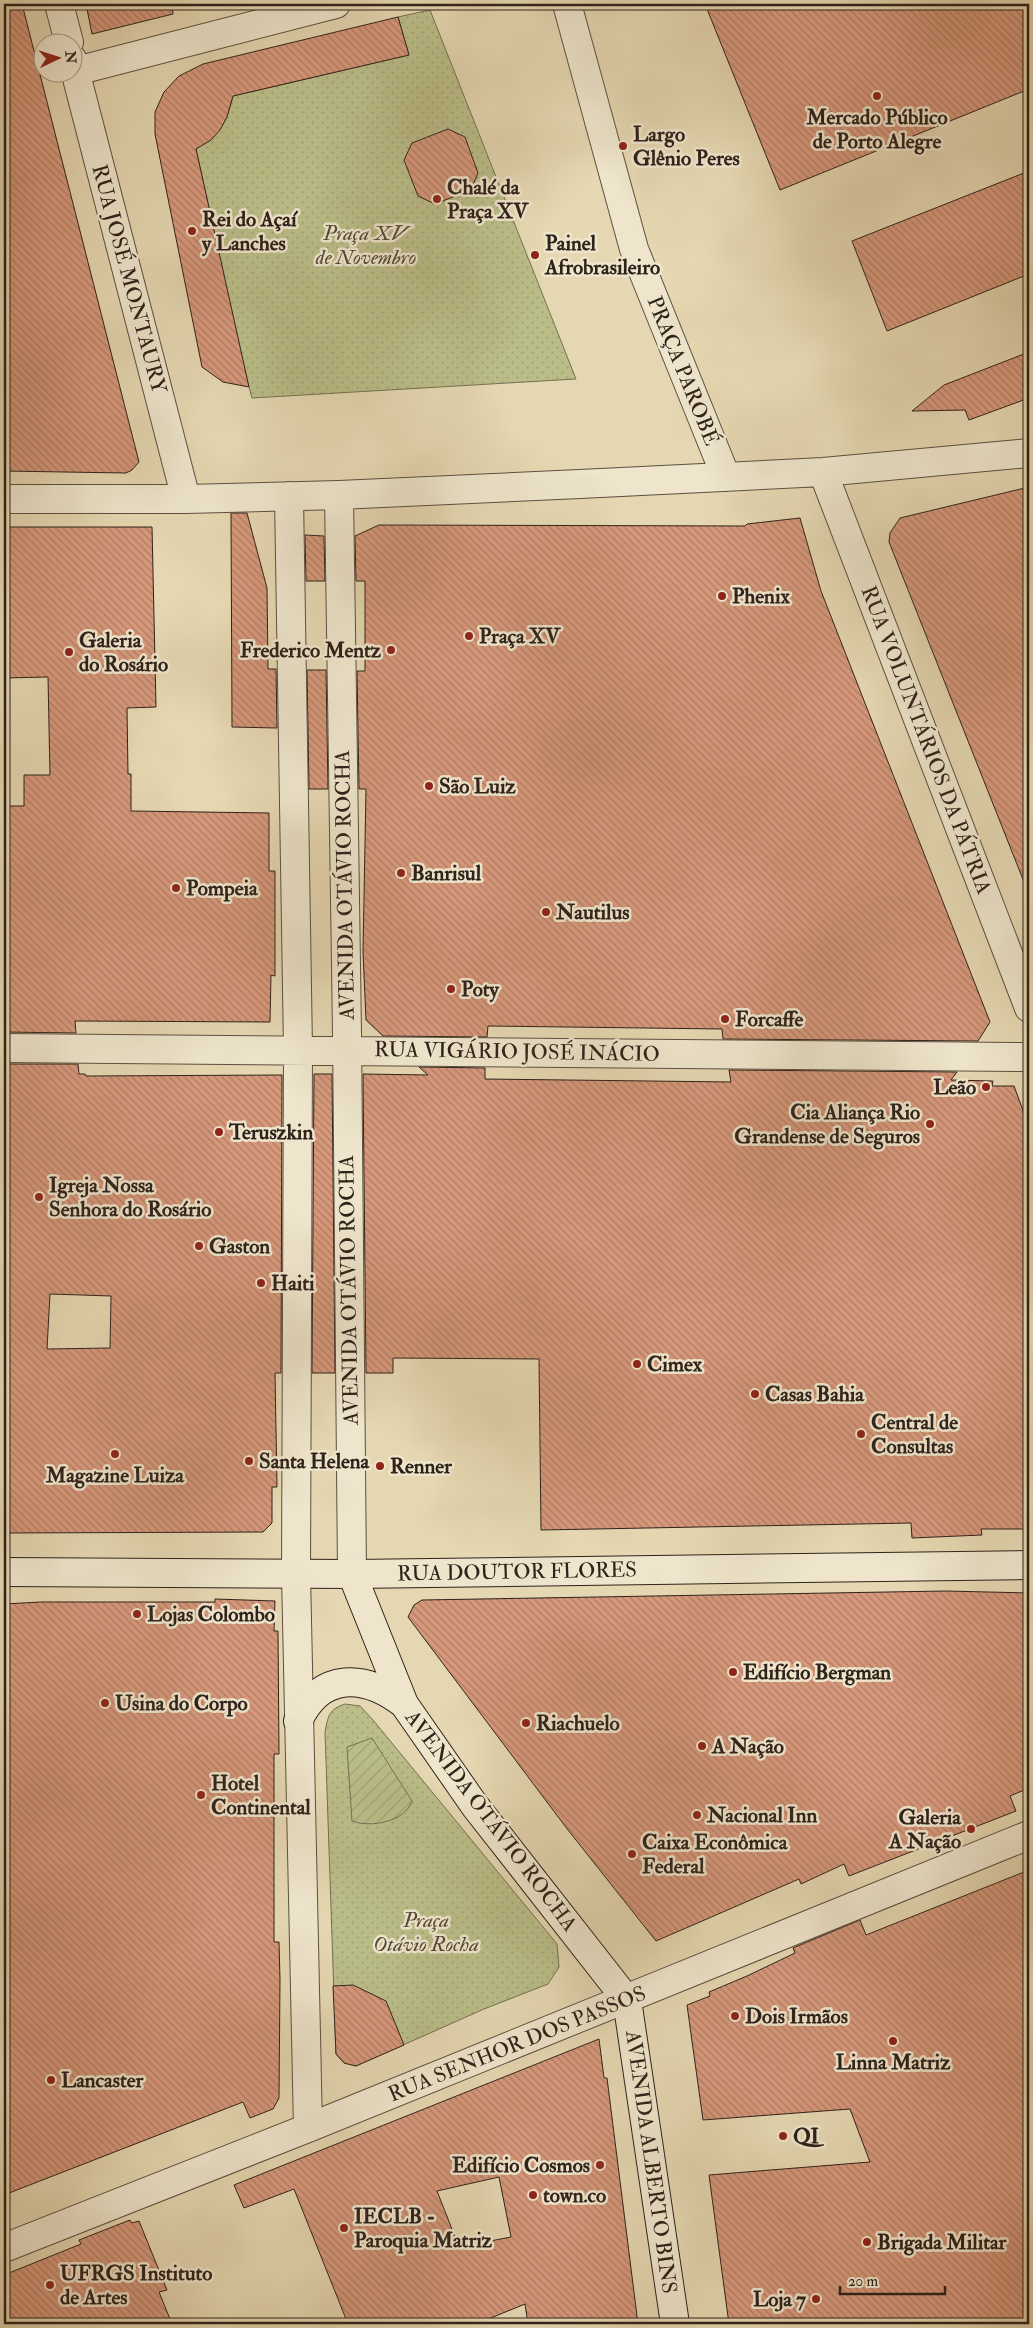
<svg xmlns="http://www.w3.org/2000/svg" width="1033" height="2328" viewBox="0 0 1033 2328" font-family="'IM FELL Double Pica',serif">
<defs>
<pattern id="park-dots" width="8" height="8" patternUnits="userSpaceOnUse" patternTransform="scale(1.25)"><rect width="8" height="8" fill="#babd88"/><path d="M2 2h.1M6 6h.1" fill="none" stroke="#a0a275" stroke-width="1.8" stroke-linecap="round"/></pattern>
<pattern id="garden-furrows" width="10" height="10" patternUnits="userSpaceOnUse" patternTransform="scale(1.25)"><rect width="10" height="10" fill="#babd88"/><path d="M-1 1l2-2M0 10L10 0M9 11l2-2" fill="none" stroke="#a0a275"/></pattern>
<pattern id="building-back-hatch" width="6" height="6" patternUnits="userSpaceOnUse" patternTransform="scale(1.25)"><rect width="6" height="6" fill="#d7987b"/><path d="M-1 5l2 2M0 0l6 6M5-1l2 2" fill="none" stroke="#af7c64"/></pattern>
</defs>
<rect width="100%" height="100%" fill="#e5d7b1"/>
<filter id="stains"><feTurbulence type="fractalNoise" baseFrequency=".004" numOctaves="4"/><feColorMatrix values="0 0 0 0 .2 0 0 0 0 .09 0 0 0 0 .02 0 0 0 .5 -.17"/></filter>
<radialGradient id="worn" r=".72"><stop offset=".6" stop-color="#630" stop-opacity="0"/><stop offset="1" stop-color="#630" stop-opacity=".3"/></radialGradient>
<!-- park -->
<path fill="url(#park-dots)" stroke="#747052" d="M430 10 576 379 252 398 241 358 196 149C220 134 226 123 233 96L409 55 398 17Z
M345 1704 360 1706 373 1720 557 1944 559 1967 548 1984 484 2009 356 2066 344 2063 336 2054 325 1732C328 1716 329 1709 345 1704Z"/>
<!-- garden -->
<path fill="url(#garden-furrows)" stroke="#747052" d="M372 1738 412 1801C405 1822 370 1828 352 1821L347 1747Z"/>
<!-- building -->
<path fill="url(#building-back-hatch)" stroke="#2f221b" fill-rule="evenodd" d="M4 4H22L139 462 132 470 126 473 4 471Z
M86 4H172L173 14 92 34Z
M705 4H1029V89L780 190Z
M398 17 409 55 233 96 227 117 220 130 211 140 196 149 249 387 223 382 202 367 155 134V112L164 92 179 76 203 64Z
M448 129 465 137 478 173 471 190 435 204 418 196 404 160 412 143Z
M1029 171V274L887 331 852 241Z
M1029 352V398L969 420 965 410 912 411 944 385Z
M1029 487V892H1028L889 542 890 533 900 518Z
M231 513H247L267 588 268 669H276L277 728 232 727Z
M800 518 821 591 990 1022 978 1041 723 1039 722 1029 488 1026 487 1037 383 1036 366 1020 363 952 366 789H359L357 671H365V581H356L355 536 379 525 745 526 747 524Z
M4 527H152L156 707 127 708 128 774H131V811L269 813V871H275V976L271 975 270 1022 75 1021 76 1033 4 1032V806H24V775H50L48 677 4 678Z
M305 535 324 536 325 581H306Z
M307 670H326L328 789H309Z
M4 1064H78L79 1074H85L86 1076 282 1075 281 1373H275L277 1487H272V1523L263 1532 4 1533ZM50 1294 111 1296 110 1348 47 1349Z
M419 1067 485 1068V1079L731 1082 729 1070 957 1072 951 1080 993 1081 992 1086H1014L1029 1127V1529H981L982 1535 912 1538 911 1523 541 1530 539 1359 393 1358V1373H366L363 1074 428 1075Z
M314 1074H332L335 1373H312Z
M946 1591 1029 1593V1788L1010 1796 1016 1811 849 1876 844 1864 801 1884 799 1879 656 1941 568 1830 408 1617 414 1605 422 1600Z
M215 1599 275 1601 274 1631H278L279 1754H274V1942H279L280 1980 279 2098 273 2109 250 2118 243 2102 4 2195V1604L41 1602H215Z
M1029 1870V2324H729L709 2175 870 2162 850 2109 703 2120 687 2005 710 1996 709 1992 747 1976 795 1953 793 1948 860 1920 866 1935Z
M353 1985 386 2001 404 2045 356 2066 344 2063 336 2054 333 1986Z
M599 2039 604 2078H607L638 2324H528L525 2304 476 2324H348L294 2189 244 2208 234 2185ZM499 2177 511 2237 459 2247 437 2191Z
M130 2220 132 2223 139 2221 167 2290 159 2292 172 2324H4V2275L81 2244 79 2240Z"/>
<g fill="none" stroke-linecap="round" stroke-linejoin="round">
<!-- street casing -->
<g stroke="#5c4f40" stroke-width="30">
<path id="street" d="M59 4 69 42
M567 4 634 249 726 477
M72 59 186 499
M76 71 336 4
M823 472 1029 1008
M339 495 347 1034 352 1574
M289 496 298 1049 296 1574 308 2128
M4 499H186L339 495 580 484 823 472 1029 453
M4 1048 1029 1057
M4 2248 308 2128 1029 1835"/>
</g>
<!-- secondary casing -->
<g stroke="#2f221b" stroke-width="30">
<path id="secondary" d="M4 1572 352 1574 1029 1565
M352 1574 404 1704 475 1806 627 2000 675 2324
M298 1721C321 1671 365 1674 404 1704"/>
</g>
<!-- street -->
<use href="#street" stroke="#eee5cc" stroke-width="28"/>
<!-- secondary -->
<use href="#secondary" stroke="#eee5cc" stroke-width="28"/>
</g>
<!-- markers -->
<g fill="#8f2418" stroke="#eee5cc" stroke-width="2">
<circle cx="877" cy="96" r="5"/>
<circle cx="623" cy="146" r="5"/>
<circle cx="437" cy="199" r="5"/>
<circle cx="192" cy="231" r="5"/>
<circle cx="535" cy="255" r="5"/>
<circle cx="722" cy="596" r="5"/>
<circle cx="469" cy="636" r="5"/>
<circle cx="391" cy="650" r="5"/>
<circle cx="69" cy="652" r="5"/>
<circle cx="429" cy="786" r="5"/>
<circle cx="401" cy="873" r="5"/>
<circle cx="176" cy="888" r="5"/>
<circle cx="546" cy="912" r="5"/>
<circle cx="451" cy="989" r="5"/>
<circle cx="725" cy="1019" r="5"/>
<circle cx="986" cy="1087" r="5"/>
<circle cx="930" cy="1124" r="5"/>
<circle cx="219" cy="1132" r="5"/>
<circle cx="39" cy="1197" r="5"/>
<circle cx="199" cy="1246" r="5"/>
<circle cx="261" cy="1283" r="5"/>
<circle cx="637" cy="1364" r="5"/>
<circle cx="755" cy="1394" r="5"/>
<circle cx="861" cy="1434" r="5"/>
<circle cx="115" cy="1454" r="5"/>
<circle cx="249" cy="1461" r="5"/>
<circle cx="380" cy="1466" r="5"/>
<circle cx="137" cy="1614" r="5"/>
<circle cx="733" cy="1672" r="5"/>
<circle cx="105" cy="1703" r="5"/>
<circle cx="526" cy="1723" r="5"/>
<circle cx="702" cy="1746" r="5"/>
<circle cx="201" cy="1795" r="5"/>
<circle cx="697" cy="1815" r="5"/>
<circle cx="971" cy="1829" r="5"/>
<circle cx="632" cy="1854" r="5"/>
<circle cx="735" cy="2016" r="5"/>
<circle cx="893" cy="2041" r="5"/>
<circle cx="51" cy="2080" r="5"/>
<circle cx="783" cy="2136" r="5"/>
<circle cx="600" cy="2165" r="5"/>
<circle cx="533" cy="2195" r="5"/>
<circle cx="344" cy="2228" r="5"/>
<circle cx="867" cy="2242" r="5"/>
<circle cx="50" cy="2285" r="5"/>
<circle cx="816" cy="2299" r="5"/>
</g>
<g text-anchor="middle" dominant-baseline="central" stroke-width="5" stroke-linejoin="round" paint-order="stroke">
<!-- poi labels -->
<g font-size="21" font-weight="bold" fill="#2f221b" stroke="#eee5cc" text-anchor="start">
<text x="877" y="117" text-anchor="middle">Mercado Público<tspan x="877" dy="24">de Porto Alegre</tspan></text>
<text x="633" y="134">Largo<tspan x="633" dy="24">Glênio Peres</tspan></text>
<text x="447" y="187">Chalé da<tspan x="447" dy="24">Praça XV</tspan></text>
<text x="202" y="219">Rei do Açaí<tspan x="202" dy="24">y Lanches</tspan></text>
<text x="545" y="243">Painel<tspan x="545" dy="24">Afrobrasileiro</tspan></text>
<text x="732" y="596">Phenix</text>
<text x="479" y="636">Praça XV</text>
<text x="79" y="640">Galeria<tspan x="79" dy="24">do Rosário</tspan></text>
<text x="381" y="650" text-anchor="end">Frederico Mentz</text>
<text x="439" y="786">São Luiz</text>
<text x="411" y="873">Banrisul</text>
<text x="186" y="888">Pompeia</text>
<text x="556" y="912">Nautilus</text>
<text x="461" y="989">Poty</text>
<text x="735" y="1019">Forcaffe</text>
<text x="976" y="1087" text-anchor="end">Leão</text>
<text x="920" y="1112" text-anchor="end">Cia Aliança Rio<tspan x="920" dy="24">Grandense de Seguros</tspan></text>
<text x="229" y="1132">Teruszkin</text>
<text x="49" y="1185">Igreja Nossa<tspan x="49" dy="24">Senhora do Rosário</tspan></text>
<text x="209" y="1246">Gaston</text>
<text x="271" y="1283">Haiti</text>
<text x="647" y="1364">Cimex</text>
<text x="765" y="1394">Casas Bahia</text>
<text x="871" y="1422">Central de<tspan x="871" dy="24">Consultas</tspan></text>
<text x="259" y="1461">Santa Helena</text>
<text x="390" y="1466">Renner</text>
<text x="115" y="1475" text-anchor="middle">Magazine Luiza</text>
<text x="147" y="1614">Lojas Colombo</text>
<text x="743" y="1672">Edifício Bergman</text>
<text x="115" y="1703">Usina do Corpo</text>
<text x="536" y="1723">Riachuelo</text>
<text x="712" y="1746">A Nação</text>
<text x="211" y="1783">Hotel<tspan x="211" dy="24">Continental</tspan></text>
<text x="707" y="1815">Nacional Inn</text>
<text x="961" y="1817" text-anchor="end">Galeria<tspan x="961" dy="24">A Nação</tspan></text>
<text x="642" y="1842">Caixa Econômica<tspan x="642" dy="24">Federal</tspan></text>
<text x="745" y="2016">Dois Irmãos</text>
<text x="893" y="2062" text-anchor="middle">Linna Matriz</text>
<text x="61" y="2080">Lancaster</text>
<text x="793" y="2136">QI</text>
<text x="590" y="2165" text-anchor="end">Edifício Cosmos</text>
<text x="543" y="2195">town.co</text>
<text x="354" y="2216">IECLB -<tspan x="354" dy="24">Paroquia Matriz</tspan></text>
<text x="877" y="2242">Brigada Militar</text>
<text x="60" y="2273">UFRGS Instituto<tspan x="60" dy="24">de Artes</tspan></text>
<text x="806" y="2299" text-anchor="end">Loja 7</text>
</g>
<!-- park labels -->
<g font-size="21" font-style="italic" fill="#524936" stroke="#eee5cc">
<text x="366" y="233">Praça XV<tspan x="366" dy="24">de Novembro</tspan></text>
<text x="426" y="1920">Praça<tspan x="426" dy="24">Otávio Rocha</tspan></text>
</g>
<!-- street labels -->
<g font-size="21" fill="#2f221b" stroke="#eee5cc">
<text transform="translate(129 279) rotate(75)">RUA JOSÉ MONTAURY</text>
<text transform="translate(683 371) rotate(68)">PRAÇA PAROBÉ</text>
<text transform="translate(926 740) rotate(69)">RUA VOLUNTÁRIOS DA PÁTRIA</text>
<text transform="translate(345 885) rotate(-91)">AVENIDA OTÁVIO ROCHA</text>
<text transform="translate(517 1052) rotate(1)">RUA VIGÁRIO JOSÉ INÁCIO</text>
<text transform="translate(349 1290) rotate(-91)">AVENIDA OTÁVIO ROCHA</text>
<text transform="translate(517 1572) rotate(-1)">RUA DOUTOR FLORES</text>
<text transform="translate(491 1821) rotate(53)">AVENIDA OTÁVIO ROCHA</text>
<text transform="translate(517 2044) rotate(-22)">RUA SENHOR DOS PASSOS</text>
<text transform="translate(651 2162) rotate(82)">AVENIDA ALBERTO BINS</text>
</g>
</g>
<!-- margin -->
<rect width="1033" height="2328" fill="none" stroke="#e5d7b1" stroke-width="20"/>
<rect x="5" y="5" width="1023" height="2318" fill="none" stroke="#2f221b" stroke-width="2.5"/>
<rect x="10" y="10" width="1013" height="2308" fill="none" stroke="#2f221b"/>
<!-- north arrow -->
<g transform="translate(58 58) rotate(86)"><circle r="24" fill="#eee5cc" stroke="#a29785"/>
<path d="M0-4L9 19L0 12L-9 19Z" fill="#8f2418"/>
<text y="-8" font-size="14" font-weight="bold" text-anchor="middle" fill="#2f221b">N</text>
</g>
<!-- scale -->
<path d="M840 2286v8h105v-8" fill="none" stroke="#2f221b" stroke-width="2.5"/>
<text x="848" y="2286" font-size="15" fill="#2f221b" stroke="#eee5cc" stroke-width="4" paint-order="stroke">20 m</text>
<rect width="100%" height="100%" filter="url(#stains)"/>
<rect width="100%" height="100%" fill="url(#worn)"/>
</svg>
